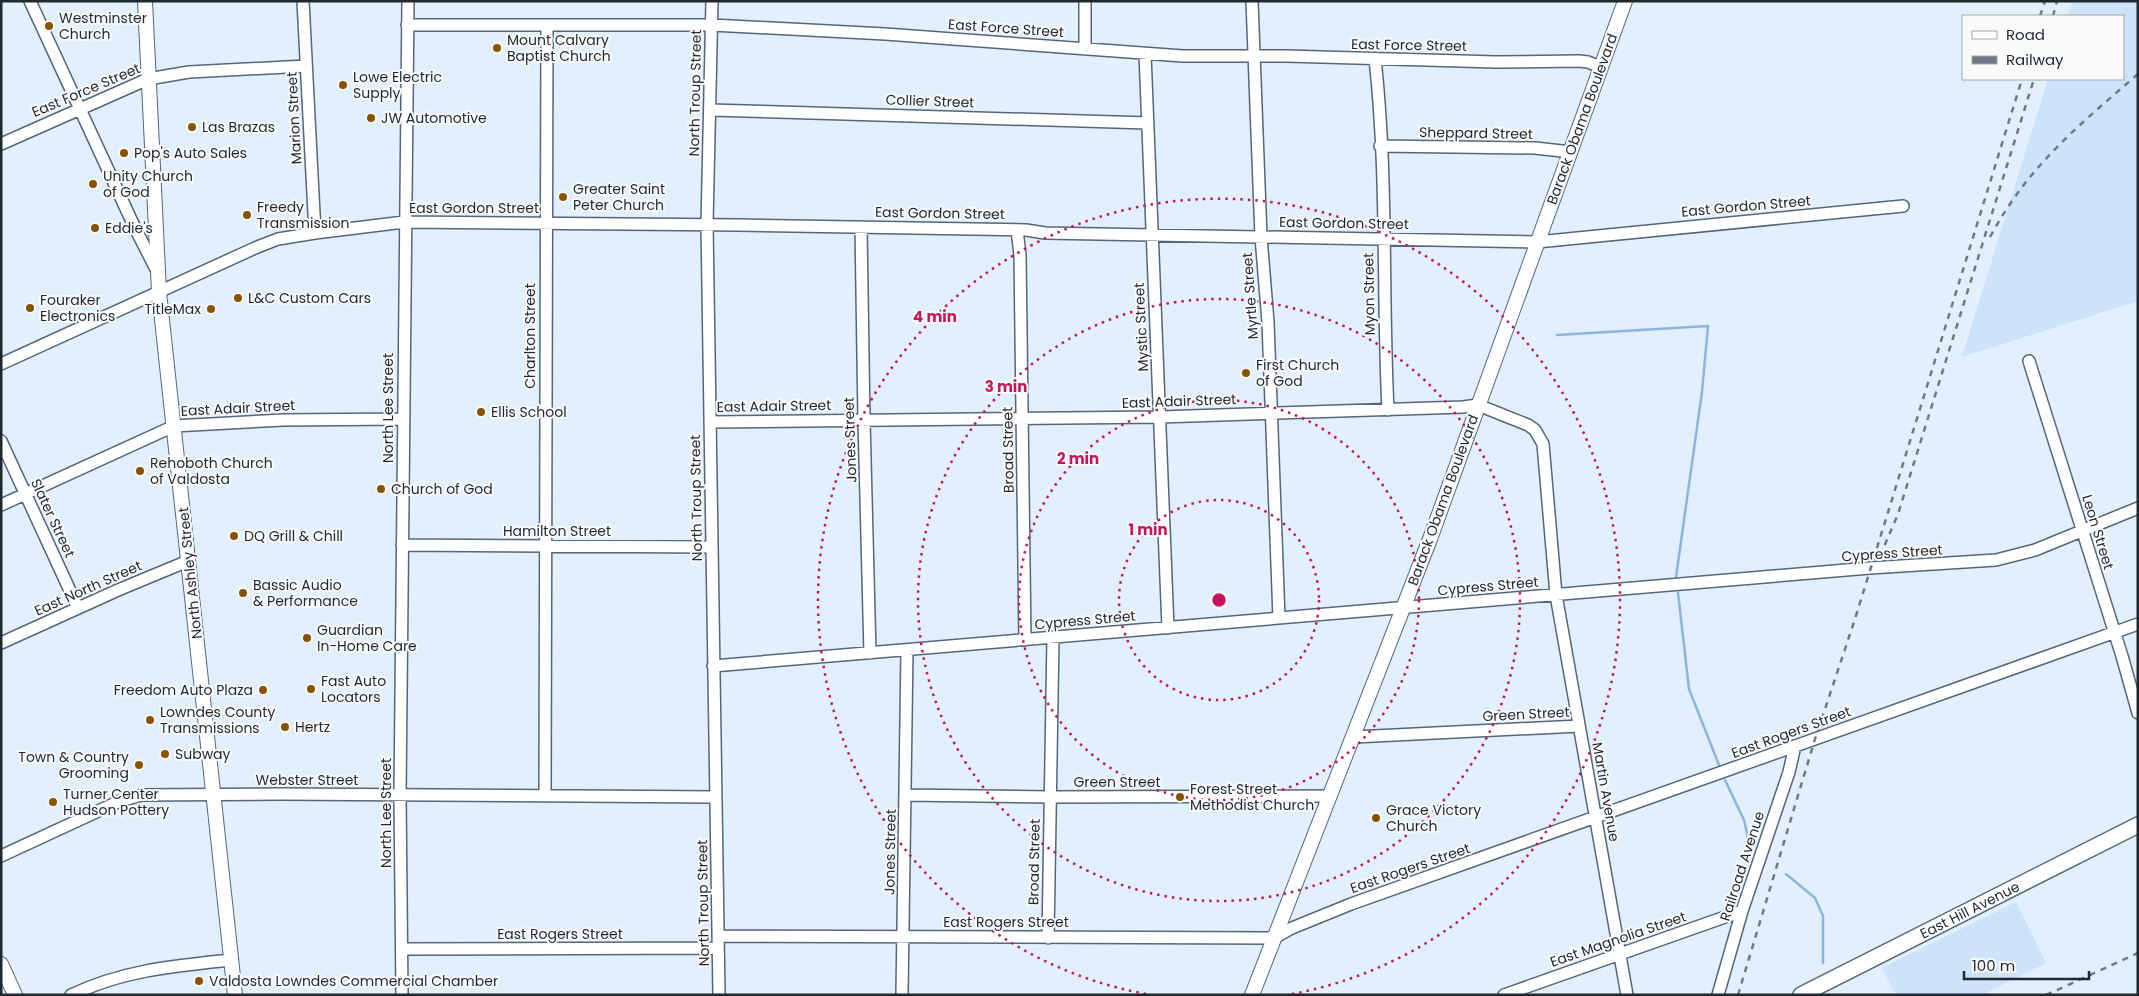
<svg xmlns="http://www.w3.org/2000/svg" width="2139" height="996" viewBox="0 0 2139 996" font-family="Poppins,sans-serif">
<rect width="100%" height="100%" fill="#e2effc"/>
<!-- built -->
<path fill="#cde3f9" d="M2073 1H2138V301L1962 357 2048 79H2123V16H2068Z
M2016 902 2046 963 1982 995H1896L1882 968Z"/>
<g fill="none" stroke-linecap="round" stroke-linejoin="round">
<!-- stream -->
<path stroke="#8db5dc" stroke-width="2.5" d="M1557 335 1708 326 1702 392 1676 577
M1678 593 1689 689 1719 765
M1725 780 1744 820 1751 851
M1786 874 1815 898 1823 916V963"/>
<!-- minor casing -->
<g stroke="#54677a" stroke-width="14">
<path id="minor" d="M30 1 134 226 157 271
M303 1 315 233
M712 1 707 224 719 995
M1252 1 1261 237 1268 322 1279 618
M407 25H712L885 34 1183 56H1286L1496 62 1579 61 1588 62 1600 67
M1085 49V1
M1145 54 1168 628
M1375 59C1388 175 1382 293 1388 410
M710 110 1148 123
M1 144 148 79 189 72 306 66
M1380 146 1535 148 1571 152
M861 227 864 420 870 653
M1017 230 1020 255 1025 640
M2029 361 2122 656 2138 713
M1 364 255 248 278 239 315 233 404 222 738 225 1026 230 1045 233 1537 242 1903 206
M710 422 1160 417 1463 407 1478 405 1528 425 1535 430 1543 444 1556 595 1627 995
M1 441 78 608
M1 505 174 426 283 420 403 419
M402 545 712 547
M1 643 118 590 188 561
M713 666 1870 568 1996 560 2035 550 2138 508
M1354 737 1579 726
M905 795 1050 797 1330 796
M545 796 547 25
M1 856 120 801 142 795 280 794 716 797
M718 936 1274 938 1292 928 1351 904 2138 624
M1048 938 1053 637
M402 949 718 948
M71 995C124 970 174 966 231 960
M402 995 400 795 408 1
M902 995 907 650
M1504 995 1742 911
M1718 995 1742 911 1789 772 1795 746"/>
</g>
<!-- major casing -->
<g stroke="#54677a" stroke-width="16">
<path id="major" d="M145 1 159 292 235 995
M1 964 15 995
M1252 995 1430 539 1625 1"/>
</g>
<!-- highway casing -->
<g stroke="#54677a" stroke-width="18">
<g id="highway">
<path id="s1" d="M1801 995 2138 825"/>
</g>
</g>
<!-- minor -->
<use href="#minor" stroke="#fff" stroke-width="11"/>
<!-- major -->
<use href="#major" stroke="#fff" stroke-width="14"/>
<!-- highway -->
<use href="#highway" stroke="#fff" stroke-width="15"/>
<!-- rail -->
<path stroke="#6f7983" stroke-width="2.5" stroke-dasharray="6 6" stroke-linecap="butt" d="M2040 16 2045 1
M2053 16 2057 1
M1990 237C2029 165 2077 127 2138 74
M1880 556 1898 514 2034 79
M1738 995 1815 739 1855 619 2022 79
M2046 995 2138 953"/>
</g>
<!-- distance rings -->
<g fill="none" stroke="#c2185b" stroke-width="2.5" stroke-dasharray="2.5 5">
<circle cx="1219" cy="600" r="100"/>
<circle cx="1219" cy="600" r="200"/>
<circle cx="1219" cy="600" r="301"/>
<path d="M1146 994A401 401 0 1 1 1292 994"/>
</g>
<!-- markers -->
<g fill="#885300" stroke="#fafafa" stroke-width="2">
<circle cx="49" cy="26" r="5"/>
<circle cx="497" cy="48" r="5"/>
<circle cx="343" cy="85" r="5"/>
<circle cx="371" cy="118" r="5"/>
<circle cx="192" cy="127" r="5"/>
<circle cx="124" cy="153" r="5"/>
<circle cx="93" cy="184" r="5"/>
<circle cx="563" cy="197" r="5"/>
<circle cx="247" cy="215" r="5"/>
<circle cx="95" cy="228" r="5"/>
<circle cx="238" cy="298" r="5"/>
<circle cx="30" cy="308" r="5"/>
<circle cx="211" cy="309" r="5"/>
<circle cx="1246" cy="373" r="5"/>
<circle cx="481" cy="412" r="5"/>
<circle cx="140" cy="471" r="5"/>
<circle cx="381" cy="489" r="5"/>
<circle cx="234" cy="536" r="5"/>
<circle cx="243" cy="593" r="5"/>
<circle cx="307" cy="638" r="5"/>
<circle cx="311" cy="689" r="5"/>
<circle cx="263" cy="690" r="5"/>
<circle cx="150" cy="720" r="5"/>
<circle cx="285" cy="727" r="5"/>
<circle cx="165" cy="754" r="5"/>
<circle cx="139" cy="765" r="5"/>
<circle cx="1180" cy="797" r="5"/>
<circle cx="53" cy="802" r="5"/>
<circle cx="1376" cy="818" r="5"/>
<circle cx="199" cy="981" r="5"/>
</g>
<g text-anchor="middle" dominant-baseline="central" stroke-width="4" stroke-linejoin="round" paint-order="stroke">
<!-- poi labels -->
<g font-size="14" fill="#1f272f" stroke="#fafafa" text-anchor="start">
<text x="59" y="18">Westminster<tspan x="59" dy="16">Church</tspan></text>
<text x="507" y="40">Mount Calvary<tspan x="507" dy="16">Baptist Church</tspan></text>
<text x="353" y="77">Lowe Electric<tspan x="353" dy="16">Supply</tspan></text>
<text x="381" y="118">JW Automotive</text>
<text x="202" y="127">Las Brazas</text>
<text x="134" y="153">Pop's Auto Sales</text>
<text x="103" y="176">Unity Church<tspan x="103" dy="16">of God</tspan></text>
<text x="573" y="189">Greater Saint<tspan x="573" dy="16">Peter Church</tspan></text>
<text x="257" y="207">Freedy<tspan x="257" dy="16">Transmission</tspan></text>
<text x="105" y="228">Eddie's</text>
<text x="248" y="298">L&amp;C Custom Cars</text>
<text x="40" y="300">Fouraker<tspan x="40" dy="16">Electronics</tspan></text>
<text x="201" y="309" text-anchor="end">TitleMax</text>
<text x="1256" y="365">First Church<tspan x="1256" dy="16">of God</tspan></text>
<text x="491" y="412">Ellis School</text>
<text x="150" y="463">Rehoboth Church<tspan x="150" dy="16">of Valdosta</tspan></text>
<text x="391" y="489">Church of God</text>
<text x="244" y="536">DQ Grill &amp; Chill</text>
<text x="253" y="585">Bassic Audio<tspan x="253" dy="16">&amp; Performance</tspan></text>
<text x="317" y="630">Guardian<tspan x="317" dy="16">In-Home Care</tspan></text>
<text x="321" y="681">Fast Auto<tspan x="321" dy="16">Locators</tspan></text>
<text x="253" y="690" text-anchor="end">Freedom Auto Plaza</text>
<text x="160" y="712">Lowndes County<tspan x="160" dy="16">Transmissions</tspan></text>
<text x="295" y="727">Hertz</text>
<text x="175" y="754">Subway</text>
<text x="129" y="757" text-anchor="end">Town &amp; Country<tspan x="129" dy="16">Grooming</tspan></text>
<text x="1190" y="789">Forest Street<tspan x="1190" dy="16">Methodist Church</tspan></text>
<text x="63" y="794">Turner Center<tspan x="63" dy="16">Hudson Pottery</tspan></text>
<text x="1386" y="810">Grace Victory<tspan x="1386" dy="16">Church</tspan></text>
<text x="209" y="981">Valdosta Lowndes Commercial Chamber</text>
</g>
<!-- street labels -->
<g font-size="14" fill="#1f272f" stroke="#fafafa">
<text transform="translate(1006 28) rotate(4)">East Force Street</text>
<text transform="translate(1409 45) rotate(1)">East Force Street</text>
<text transform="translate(86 90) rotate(-23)">East Force Street</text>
<text transform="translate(695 93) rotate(-89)">North Troup Street</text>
<text transform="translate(930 101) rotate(2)">Collier Street</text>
<text transform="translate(294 118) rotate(-93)">Marion Street</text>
<text transform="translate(1582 119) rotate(-70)">Barack Obama Boulevard</text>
<text transform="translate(1476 133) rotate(1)">Sheppard Street</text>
<text transform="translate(1746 206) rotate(-5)">East Gordon Street</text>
<text x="474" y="208">East Gordon Street</text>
<text transform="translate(940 213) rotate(1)">East Gordon Street</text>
<text transform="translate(1344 223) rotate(1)">East Gordon Street</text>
<text transform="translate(1369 294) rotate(-91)">Myon Street</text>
<text transform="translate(1250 296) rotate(-94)">Myrtle Street</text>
<text transform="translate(1141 327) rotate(-93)">Mystic Street</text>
<text transform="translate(530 336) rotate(-90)">Charlton Street</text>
<text transform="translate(1179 401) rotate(-2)">East Adair Street</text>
<text transform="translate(774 406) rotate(-1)">East Adair Street</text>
<text transform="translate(238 408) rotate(-3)">East Adair Street</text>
<text transform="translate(388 408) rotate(-90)">North Lee Street</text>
<text transform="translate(850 440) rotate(-92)">Jones Street</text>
<text transform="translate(1008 450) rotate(-91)">Broad Street</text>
<text transform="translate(696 498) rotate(-91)">North Troup Street</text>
<text transform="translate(1443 500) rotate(-70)">Barack Obama Boulevard</text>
<text transform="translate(53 518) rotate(65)">Slater Street</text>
<text x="557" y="531">Hamilton Street</text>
<text transform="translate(2098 532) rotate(73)">Leon Street</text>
<text transform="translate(1892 553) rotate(-4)">Cypress Street</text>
<text transform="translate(190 573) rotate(-96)">North Ashley Street</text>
<text transform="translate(1488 586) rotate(-5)">Cypress Street</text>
<text transform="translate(88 588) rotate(-24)">East North Street</text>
<text transform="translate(1085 620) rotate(-5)">Cypress Street</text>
<text transform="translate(1526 714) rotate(-3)">Green Street</text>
<text transform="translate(1791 732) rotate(-20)">East Rogers Street</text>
<text x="307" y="780">Webster Street</text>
<text x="1117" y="782">Green Street</text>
<text transform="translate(1606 792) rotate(80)">Martin Avenue</text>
<text transform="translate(386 813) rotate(-90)">North Lee Street</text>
<text transform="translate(890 852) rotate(-89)">Jones Street</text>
<text transform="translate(1034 862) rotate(-89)">Broad Street</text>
<text transform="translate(1742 866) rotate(-72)">Railroad Avenue</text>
<text transform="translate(1410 868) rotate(-19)">East Rogers Street</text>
<text transform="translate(703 903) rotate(-91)">North Troup Street</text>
<text stroke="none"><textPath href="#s1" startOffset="189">East Hill Avenue</textPath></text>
<text x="1006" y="922">East Rogers Street</text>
<text x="560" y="934">East Rogers Street</text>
<text transform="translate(1618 939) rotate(-19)">East Magnolia Street</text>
</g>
</g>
<circle cx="1219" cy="600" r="8" fill="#c2185b" stroke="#fafafa" stroke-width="2.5"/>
<g font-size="15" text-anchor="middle" font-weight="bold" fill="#c2185b" stroke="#fafafa" stroke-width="4" stroke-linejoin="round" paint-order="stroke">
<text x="935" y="322">4 min</text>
<text x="1006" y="392">3 min</text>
<text x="1078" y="464">2 min</text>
<text x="1148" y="535">1 min</text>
</g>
<!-- border -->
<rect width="2139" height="996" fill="none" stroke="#1f272f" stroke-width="5"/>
<!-- legend -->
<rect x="1962" y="15" width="162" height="65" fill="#fafafa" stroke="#a2a6a9"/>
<rect x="1972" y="31" width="25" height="8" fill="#ffffff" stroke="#a2a6a9"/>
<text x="2006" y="40" font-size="15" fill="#1f272f">Road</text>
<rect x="1972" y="56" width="25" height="8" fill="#6f7983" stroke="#a2a6a9"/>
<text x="2006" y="65" font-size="15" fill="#1f272f">Railway</text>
<!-- scale -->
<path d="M1964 971v8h125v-8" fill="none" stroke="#1f272f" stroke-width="2.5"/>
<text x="1972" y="971" font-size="15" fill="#1f272f" stroke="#fafafa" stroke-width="4" paint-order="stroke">100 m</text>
</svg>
